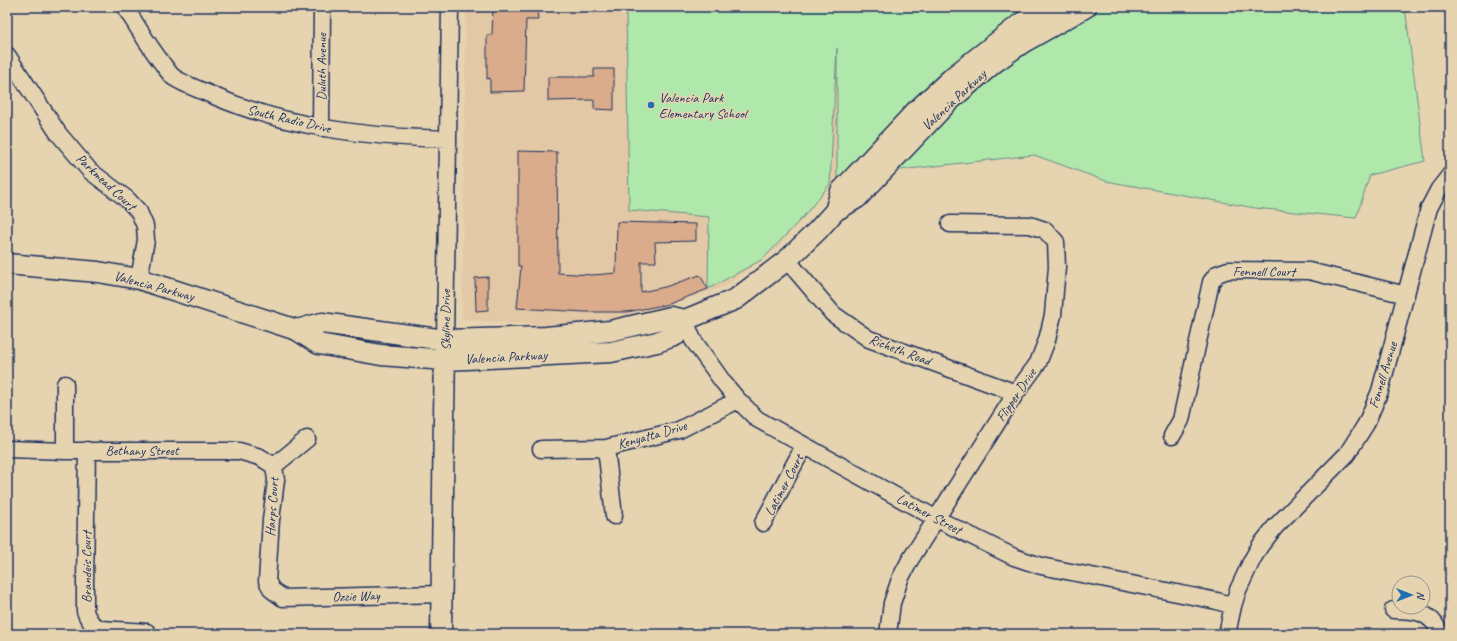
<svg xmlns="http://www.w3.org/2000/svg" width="1457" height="641" viewBox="0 0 1457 641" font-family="Caveat,sans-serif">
<rect width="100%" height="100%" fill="#e6d4b1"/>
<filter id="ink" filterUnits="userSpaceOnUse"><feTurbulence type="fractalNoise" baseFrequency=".025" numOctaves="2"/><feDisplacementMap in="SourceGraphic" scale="8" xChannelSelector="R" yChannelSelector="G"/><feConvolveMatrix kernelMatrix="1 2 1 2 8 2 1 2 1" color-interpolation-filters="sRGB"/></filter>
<g filter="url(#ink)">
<!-- built -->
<path fill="#e3c8a6" d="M466 7H838L837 177 777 249 723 287 642 315 546 326 462 319Z"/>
<!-- green -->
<path fill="#b0e8ac" stroke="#668c85" d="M626 7H1405L1425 161 1370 175 1356 218 1255 208 1106 181 1034 155 837 177V48L830 184 804 216 763 259 708 289 709 217 629 210Z"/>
<!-- building -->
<path fill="#dbac8c" stroke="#1b2f5e" d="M493 7H525V9H537L538 20H526L524 91 490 92V78L487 79V35H492Z
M594 69H614V110L594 109V100L548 101V77H594Z
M518 151 557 152 558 273 593 275 616 273 617 222 696 224V241L655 242 656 262H641V292L665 287 700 275 708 289 669 304 627 312H585L517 308 521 266H518Z
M488 277V310L476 311 475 278Z"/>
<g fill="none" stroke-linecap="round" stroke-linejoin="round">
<!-- minor casing -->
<g stroke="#1b2f5e" stroke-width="19">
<path id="minor" d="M125 7C137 26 148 45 162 63 165 67 169 73 173 77 185 85 201 90 214 96 288 128 369 137 448 139
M7 55 58 133 90 171 127 199 139 212 145 226 146 240 139 279
M321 128 322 7
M787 260 833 314 869 339 1016 393
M685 320 693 340 723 382 738 400 757 419 937 519 1014 557 1041 566 1217 601 1233 606
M445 340 450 7
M1172 436 1181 420 1211 282 1217 274 1228 270 1309 271 1406 295
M307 439 274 466 276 480 271 520 267 581 272 590 283 598 442 594
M606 448 614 516
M7 449 65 451H239L260 457 274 466
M541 449 606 448 679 430 738 400
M87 450 85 582V611L87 616 92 624 101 629 147 632
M65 451V384
M763 523 804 446
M1393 610C1414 610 1432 611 1440 634
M888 634 892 603 900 579 910 560 1016 393 1038 363 1047 340 1053 315 1057 267 1056 242 1045 230 1030 225 950 224
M1227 634 1233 606 1238 590 1252 560 1260 546 1275 527 1347 454 1366 424 1380 391 1429 208 1439 189 1450 175"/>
</g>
<!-- major casing -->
<g stroke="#1b2f5e" stroke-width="23">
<path id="major" d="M835 211 841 191 915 112 954 76 1023 22 1051 7
M7 264 98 272 139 279 297 330 319 344 381 355 445 360 611 352 657 342 671 337 676 335 685 320
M297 330 322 323 445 340 546 337 610 331 671 317 685 320 736 299 787 260 818 230 835 211 857 198 947 103 995 62 1022 43 1086 7
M441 634 445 346"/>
</g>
<!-- minor -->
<use href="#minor" stroke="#e6d4b1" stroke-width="16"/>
<!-- major -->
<use href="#major" stroke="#e6d4b1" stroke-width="20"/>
</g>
</g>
<!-- markers -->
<circle fill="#1f6fb2" stroke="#e6d4b1" stroke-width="1.5" cx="651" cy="105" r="4"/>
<g text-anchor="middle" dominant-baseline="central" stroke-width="3" stroke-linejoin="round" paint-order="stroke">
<!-- street labels -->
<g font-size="14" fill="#1b2f5e" stroke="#e6d4b1">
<text transform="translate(321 67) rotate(-90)">Duluth Avenue</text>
<text transform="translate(954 100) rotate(-43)">Valencia Parkway</text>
<text transform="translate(289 119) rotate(13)">South Radio Drive</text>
<text transform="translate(106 182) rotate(43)">Parkmead Court</text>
<text x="1264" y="271">Fennell Court</text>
<text transform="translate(154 286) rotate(15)">Valencia Parkway</text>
<text transform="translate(445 320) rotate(-90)">Skyline Drive</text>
<text transform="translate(900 350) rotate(21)">Richeth Road</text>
<text transform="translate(506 357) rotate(-3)">Valencia Parkway</text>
<text transform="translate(1383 375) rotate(-73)">Fennell Avenue</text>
<text transform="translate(1016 395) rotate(-56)">Flipper Drive</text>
<text transform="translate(652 435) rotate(-16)">Kenyatta Drive</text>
<text x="142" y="450">Bethany Street</text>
<text transform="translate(784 485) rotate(-62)">Latimer Court</text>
<text transform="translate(272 507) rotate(-86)">Harps Court</text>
<text transform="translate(929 514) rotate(28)">Latimer Street</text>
<text transform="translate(86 567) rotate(-90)">Brandeis Court</text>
<text transform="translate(356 596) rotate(-2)">Ozzie Way</text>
</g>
<!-- poi labels -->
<g font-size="14" fill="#1b2f5e" stroke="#e6d4b1" text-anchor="start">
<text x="659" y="97">Valencia Park<tspan x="659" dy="16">Elementary School</tspan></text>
</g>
</g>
<!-- margin -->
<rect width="1457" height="641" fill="none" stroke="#e6d4b1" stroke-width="24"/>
<rect x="12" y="12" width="1433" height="617" fill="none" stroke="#1b2f5e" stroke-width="1.5" filter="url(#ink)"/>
<!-- north arrow -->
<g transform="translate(1411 595) rotate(90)"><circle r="19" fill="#e6d4b1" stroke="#959290"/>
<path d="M0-3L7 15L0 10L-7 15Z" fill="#1f6fb2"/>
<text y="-6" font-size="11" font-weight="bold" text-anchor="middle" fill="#1b2f5e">N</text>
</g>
</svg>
